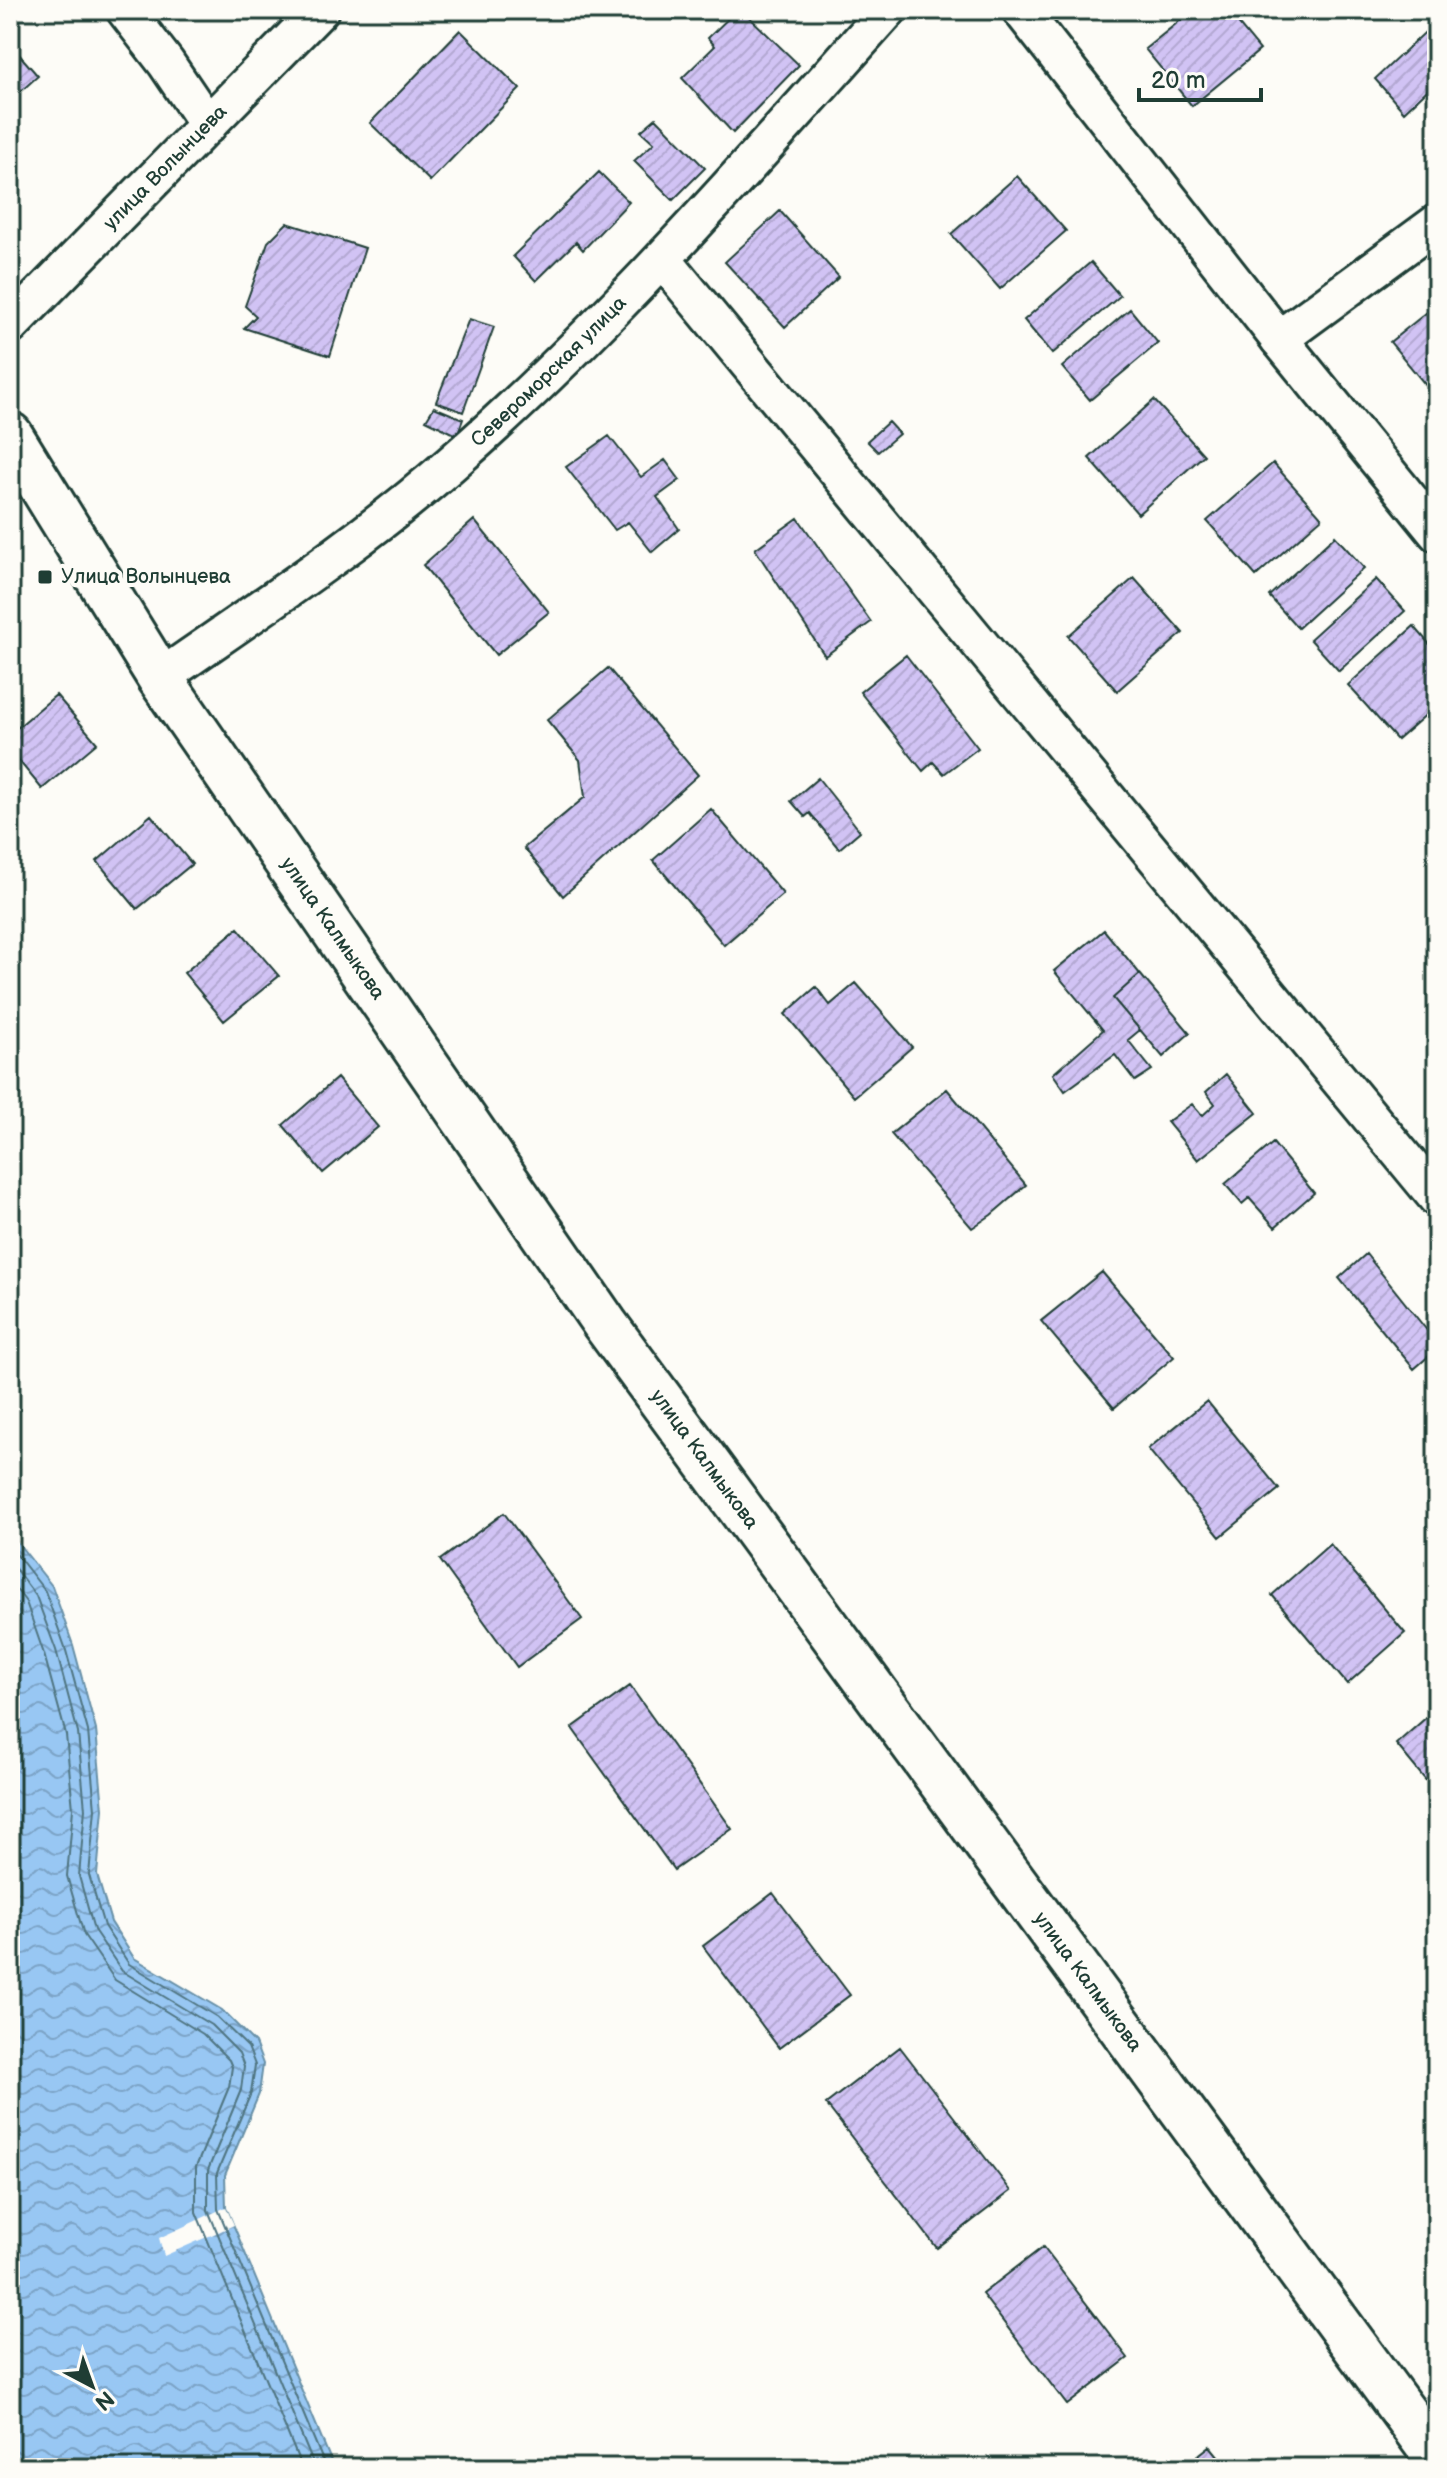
<svg xmlns="http://www.w3.org/2000/svg" width="1447" height="2478" viewBox="0 0 1447 2478" font-family="'Balsamiq Sans',sans-serif">
<defs>
<pattern id="water-waves" width="16" height="10" patternUnits="userSpaceOnUse" patternTransform="scale(2)"><rect width="16" height="10" fill="#98c7f3"/><path d="M0 5q4-4 8 0t8 0" fill="none" stroke="#7ba3c6"/></pattern>
<pattern id="building-hatch" width="6" height="6" patternUnits="userSpaceOnUse" patternTransform="scale(2)"><rect width="6" height="6" fill="#d1c3f4"/><path d="M-1 1l2-2M0 6l6-6M5 7l2-2" fill="none" stroke="#b3a8d2"/></pattern>
</defs>
<rect width="100%" height="100%" fill="#fdfcf7"/>
<filter id="ink" filterUnits="userSpaceOnUse"><feTurbulence type="fractalNoise" baseFrequency=".0125" numOctaves="2"/><feDisplacementMap in="SourceGraphic" scale="16" xChannelSelector="R" yChannelSelector="G"/><feConvolveMatrix kernelMatrix="1 2 1 2 8 2 1 2 1" color-interpolation-filters="sRGB"/></filter>
<g filter="url(#ink)">
<!-- water -->
<path fill="url(#water-waves)" stroke="#6890a7" stroke-width="2" d="M10 1533 52 1586 73 1645 96 1730 103 1809 97 1875 111 1922 134 1958 222 2010 255 2043 263 2064 259 2094 225 2175 226 2207 334 2468H10Z"/>
<!-- pier -->
<path fill="#fdfcf7" d="M226 2207 234 2225 164 2256 159 2238Z"/>
<g fill="none" stroke-linecap="round" stroke-linejoin="round">
<!-- shore -->
<path stroke="#4f7480" stroke-width="2" d="M10 1546 45 1591 65 1647 88 1731 95 1809 89 1875 104 1926 129 1964 217 2017 248 2047 255 2065 251 2093 217 2173 218 2209 326 2468
M10 1562 36 1596 56 1650 78 1733 85 1809 79 1876 94 1930 122 1971 211 2025 239 2053 244 2066 241 2090 208 2170V2210L315 2468
M10 1581 26 1602 44 1654 66 1735 73 1809 67 1876 84 1935 115 1980 203 2034 229 2060 232 2067 229 2087 196 2167V2212L302 2468"/>
</g>
<!-- building -->
<path fill="url(#building-hatch)" stroke="#1f3d34" stroke-width="2" d="M737 10H742L799 65 733 133 682 78 715 46 708 38Z
M1193 10H1227L1260 50 1192 106 1145 49Z
M1437 21V81L1404 112 1375 79Z
M460 30 520 89 430 181 370 123Z
M10 44 38 76 10 101Z
M656 118 705 168 673 200 634 161 654 143 641 131Z
M599 172 629 202 583 250 576 242 536 281 513 256Z
M1017 176 1066 231 1000 289 951 234Z
M780 211 839 277 785 327 725 262Z
M287 223 365 248 330 356 244 328 256 316 245 306 268 242Z
M1091 262 1120 296 1052 354 1024 320Z
M1437 304V399L1390 342Z
M1130 309 1158 343 1090 400 1062 367Z
M469 319 494 327 463 412 436 402Z
M1154 400 1204 455 1138 514 1089 458Z
M434 407 463 419 457 435 426 420Z
M888 422 899 434 878 452 867 441Z
M609 436 641 477 665 460 680 480 657 497 679 529 652 552 628 522 615 530 566 467Z
M1273 463 1322 518 1256 576 1207 521Z
M798 518 871 622 825 656 755 549Z
M474 520 549 612 496 655 423 565Z
M1335 536 1364 568 1298 628 1269 596Z
M1134 578 1183 633 1117 691 1068 636Z
M1376 579 1405 611 1339 671 1310 639Z
M1414 626 1437 653V705L1397 740 1348 685Z
M906 655 978 748 944 774 933 762 923 771 860 692Z
M608 668 698 775 563 896 524 848 585 797 580 760 547 720Z
M56 695 97 743 42 789 10 750V734Z
M818 778 860 831 839 849 810 813 805 817 791 801Z
M711 809 783 894 724 945 653 860Z
M151 815 192 864 137 909 97 861Z
M238 928 279 976 224 1021 184 973Z
M1104 930 1140 974 1113 998 1140 1030 1128 1040 1152 1070 1135 1081 1115 1055 1065 1091 1053 1074 1103 1030 1054 971Z
M1140 974 1190 1033 1163 1057 1113 998Z
M856 983 912 1047 854 1097 785 1014 816 987 830 1005Z
M1226 1074 1257 1113 1198 1160 1167 1122 1192 1104 1202 1116 1215 1104 1206 1092Z
M337 1078 378 1127 323 1173 283 1125Z
M947 1089 1026 1185 991 1215 972 1228 891 1134Z
M1273 1143 1314 1193 1275 1227 1249 1198 1242 1204 1225 1184Z
M1366 1254 1437 1343V1349L1414 1369 1339 1278Z
M1102 1272 1174 1357 1114 1408 1041 1321Z
M1207 1401 1279 1489 1220 1537 1148 1449Z
M504 1513 582 1619 517 1667 440 1560Z
M1330 1544 1405 1633 1347 1684 1272 1595Z
M630 1686 732 1829 674 1870 572 1728Z
M1437 1708V1794L1396 1744Z
M773 1893 850 1995 779 2048 703 1946Z
M900 2047 1011 2191 937 2248 826 2104Z
M1043 2247 1128 2358 1067 2405 982 2294Z
M1210 2446 1228 2468H1182Z"/>
<g fill="none" stroke-linecap="round" stroke-linejoin="round">
<!-- minor casing -->
<g stroke="#1f3d34" stroke-width="42">
<g id="minor">
<path d="M125 10 166 63 208 125"/>
<path d="M1021 10 1279 339 1437 533"/>
<path d="M663 260 1437 1198"/>
<path id="s1" d="M10 326 320 10"/>
<path d="M1279 339 1437 223"/>
<path id="s2" d="M160 678C259 609 361 543 452 463 610 325 748 166 888 10"/>
</g>
</g>
<!-- secondary casing -->
<g stroke="#1f3d34" stroke-width="50">
<g id="secondary">
<path id="s3" d="M10 435 160 678 605 1324 1437 2458"/>
</g>
</g>
<!-- minor -->
<use href="#minor" stroke="#fdfcf7" stroke-width="36"/>
<!-- secondary -->
<use href="#secondary" stroke="#fdfcf7" stroke-width="44"/>
</g>
</g>
<!-- markers -->
<rect fill="#1f3d34" stroke="#fdfcf7" stroke-width="3" x="37" y="569" width="16" height="16" rx="4"/>
<g text-anchor="middle" dominant-baseline="central" stroke-width="8" stroke-linejoin="round" paint-order="stroke">
<!-- street labels -->
<g font-size="20" fill="#1f3d34" stroke="#fdfcf7">
<text stroke="none"><textPath href="#s1" startOffset="222">улица Волынцева</textPath></text>
<text stroke="none"><textPath href="#s2" startOffset="496">Североморская улица</textPath></text>
<text stroke="none"><textPath href="#s3" startOffset="590">улица Калмыкова</textPath></text>
<text stroke="none"><textPath href="#s3" startOffset="1238">улица Калмыкова</textPath></text>
<text stroke="none"><textPath href="#s3" startOffset="1886">улица Калмыкова</textPath></text>
</g>
<!-- poi labels -->
<g font-size="20" fill="#1f3d34" stroke="#fdfcf7" text-anchor="start">
<text x="61" y="577">Улица Волынцева</text>
</g>
</g>
<!-- margin -->
<rect width="1447" height="2478" fill="none" stroke="#fdfcf7" stroke-width="40"/>
<rect x="20" y="20" width="1407" height="2438" fill="none" stroke="#1f3d34" stroke-width="3" filter="url(#ink)"/>
<!-- north arrow -->
<g transform="translate(92 2386) rotate(139)" stroke="#fdfcf7" stroke-width="6" paint-order="stroke">
<path d="M0-6L14 30L0 20L-14 30Z" fill="#1f3d34"/>
<text y="-12" font-size="22" font-weight="bold" text-anchor="middle" fill="#1f3d34">N</text>
</g>
<!-- scale -->
<path d="M1139 88v12h122v-12" fill="none" stroke="#1f3d34" stroke-width="4"/>
<text x="1151" y="88" font-size="24" fill="#1f3d34" stroke="#fdfcf7" stroke-width="6" paint-order="stroke">20 m</text>
</svg>
